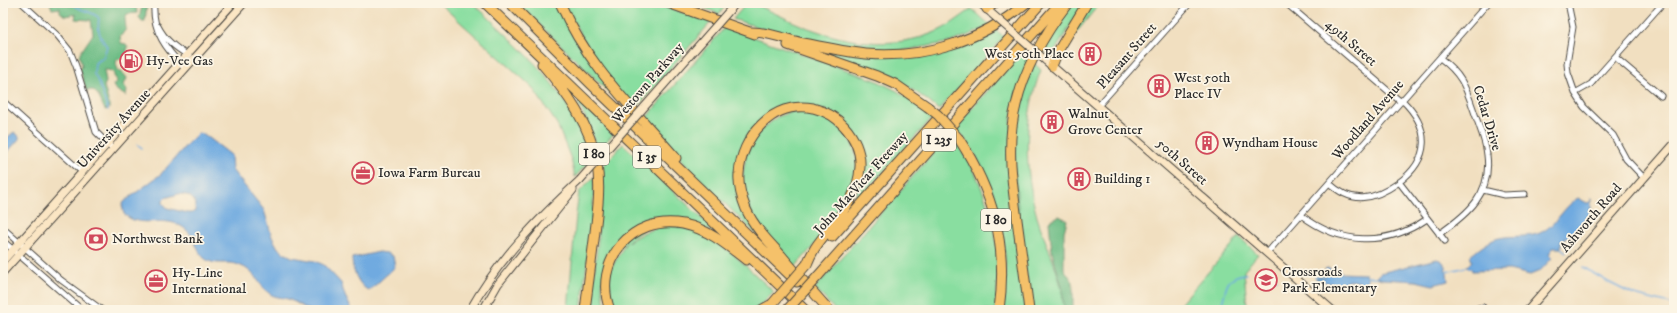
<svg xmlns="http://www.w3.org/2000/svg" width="1677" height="313" viewBox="0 0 1677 313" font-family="'IM FELL DW Pica',serif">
<rect width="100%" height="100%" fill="#fcf5e5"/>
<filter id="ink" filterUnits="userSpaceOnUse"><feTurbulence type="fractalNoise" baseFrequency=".025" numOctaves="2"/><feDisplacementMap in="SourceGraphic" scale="8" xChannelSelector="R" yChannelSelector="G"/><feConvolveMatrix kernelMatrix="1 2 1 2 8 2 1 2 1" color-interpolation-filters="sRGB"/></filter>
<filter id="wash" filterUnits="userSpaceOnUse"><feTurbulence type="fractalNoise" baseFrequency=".012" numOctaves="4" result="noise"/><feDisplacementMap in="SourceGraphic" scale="16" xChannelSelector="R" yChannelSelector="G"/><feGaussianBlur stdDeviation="0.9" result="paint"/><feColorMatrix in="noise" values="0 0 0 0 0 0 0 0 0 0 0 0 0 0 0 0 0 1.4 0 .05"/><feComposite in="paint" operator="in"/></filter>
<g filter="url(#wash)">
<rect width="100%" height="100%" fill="#f1dfc0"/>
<!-- green -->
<path fill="#89dea0" stroke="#5a8466" d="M439 3H473C520 48 574 93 591 159L575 177 571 159 557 124 532 87Z
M517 3H558L617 94 614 97Z
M563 3H654L711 22 635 109 602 72Z
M693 3H728L719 14Z
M747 3H752C774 12 795 24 817 31 854 44 896 48 933 33 947 28 960 17 972 9L991 26 951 42 894 52 854 49 776 33 733 19Z
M1072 3H1084L1053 54H1049L1042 48Z
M1092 3H1100L1064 48Z
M725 27 875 80 897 91 925 110 923 112 932 118 845 215 856 195 859 146 826 110 772 113 737 166 759 237 692 171 645 119Z
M995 29 1004 37 939 110C926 99 913 89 898 81 872 67 843 59 816 50L932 54 965 44Z
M1022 53 1030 60 1011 118 1026 310H1003C1011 243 1000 180 955 127Z
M1034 63 1041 70C1023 115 1024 170 1037 217 1044 240 1055 262 1061 286 1063 293 1063 302 1064 310H1031L1013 172V141L1018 107Z
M580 101 614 133 598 151 585 117 578 103Z
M799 110C823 114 833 117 848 137 878 180 821 237 795 267L765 234 747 205 742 180 746 155 758 133 777 117Z
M950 134C980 168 999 228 998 273 998 285 996 298 995 310H835L815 288Z
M623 144 725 240 708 230 650 224 609 256 605 265 602 280V288L606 310H590L598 240 601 168Z
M594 177 593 212 581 310H568L576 215 579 192Z
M676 226 703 233 733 254 774 292 756 310H612L611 306 609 272 626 243 643 233 659 227Z
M1239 237 1258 254 1244 271 1247 305 1243 310H1175Z"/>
<!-- forest -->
<path fill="#6ebd86" stroke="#4c7458" d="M50 3H147L145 21H142L139 17 142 7 138 4 136 5 137 13 127 14 125 19 126 29 120 37 121 43 126 44 128 47 125 58 117 59 116 64 118 70 123 73 127 78 124 85 127 90 126 96 115 89 113 85 117 82 116 79 114 76V72L108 70H104L106 82 104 86 109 104V109L105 110 98 95 93 90H86L80 69 82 66 79 55 93 34 91 20 75 19 76 14 65 16 60 12V8L52 9Z
M1059 216 1067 220 1064 232V269L1073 282V310H1064L1062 287 1052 252 1049 221Z"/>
<!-- water -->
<path fill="#6faae0" stroke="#4d6a86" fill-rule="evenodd" d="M14 132 19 136V139L3 157V141Z
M198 133 204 134 231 155 232 170 264 210 272 237 278 248 284 253 292 257 315 261 324 265 341 283 345 296 352 310C343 310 315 312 309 310 303 308 297 302 290 300 284 297 276 298 270 294 258 285 256 271 239 265 228 260 214 267 204 258 193 247 197 234 179 225 161 216 139 229 124 214L122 205 125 201 161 174 188 143ZM178 194C187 194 192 196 196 204L195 211 192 213H188L167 208 163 203V200L165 198Z
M1578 198 1587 203 1590 202 1592 198 1593 199 1591 203V211L1584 224 1577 233 1561 240V248H1553L1549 254 1552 258 1540 271 1530 275 1509 270 1472 271 1471 267H1466L1472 261 1470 256C1478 250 1489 240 1499 238 1512 235 1532 238 1542 232 1557 224 1564 206 1578 198Z
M379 252 387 253 393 256 395 267 369 291C358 285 352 270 352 258Z
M1437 259 1442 261 1446 266 1448 281 1433 285 1416 281 1382 279 1376 277 1380 273Z
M1328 268 1339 273 1366 274 1368 281 1357 286 1359 282C1346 278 1344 285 1333 284 1327 283 1323 280 1317 281L1316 278 1325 277 1327 275 1325 269Z"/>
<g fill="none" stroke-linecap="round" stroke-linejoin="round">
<!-- stream -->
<path stroke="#6faae0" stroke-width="1.5" d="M72 3C81 13 90 9 99 18 97 32 100 36 107 47L103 58 95 63 94 74 99 83 108 110
M137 144 142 148
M1561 248 1566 252
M1583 267 1608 282 1634 295 1674 305
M1446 272 1466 267H1472
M1315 277 1327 275
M1366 277H1376
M1271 278 1277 279
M1219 310C1228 294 1221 276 1246 274"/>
</g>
</g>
<g filter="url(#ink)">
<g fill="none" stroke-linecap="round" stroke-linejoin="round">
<!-- street casing -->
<g stroke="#494641" stroke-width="7">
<path id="street" d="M22 3 57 35 70 51 76 66 96 132 113 149
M154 3C152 32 166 49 185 69
M1286 3 1401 102
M1568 3 1573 27 1567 64 1568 73 1575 93 1584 107 1613 135 1626 159 1644 178
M158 26C165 40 176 48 189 56
M1615 57 1661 96
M1575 93 1591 84 1596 78 1663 3
M3 101 82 172
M1098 106 1190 3
M1399 182 1445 241
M1329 183C1352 205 1374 200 1398 183 1431 159 1431 128 1402 100
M1483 190 1504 195 1525 194
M1301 215C1340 245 1386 247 1427 219
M3 228 61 280 102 310
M1439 234C1468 214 1492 194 1487 155 1486 142 1480 129 1476 117 1466 89 1464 76 1440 58
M3 241 82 310
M1267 253 1488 3
M1470 310 1483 307"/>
</g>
<!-- secondary casing -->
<g stroke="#494641" stroke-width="9">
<path id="secondary" d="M980 3 991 13
M1045 60 1332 310
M3 261 233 3
M3 272 244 3
M470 310C498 260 538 219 580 180
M483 310 498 284 573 190
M1528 310 1674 144"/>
</g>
<!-- highway casing -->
<g stroke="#494641" stroke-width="11">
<path id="highway" d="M485 3 805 310
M510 3 590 83 797 282
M560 3C589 68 631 106 676 158
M668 3 755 34
M987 9 995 3
M750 32C769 31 789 41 809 44 828 48 847 52 866 54 923 59 982 41 1026 3
M788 45 877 76 895 84 928 107
M542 64C567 93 591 126 597 164 601 190 597 215 594 240 591 264 588 287 585 310
M1052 66 1058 51 1087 3
M959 139C994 193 1008 246 999 310
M832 237 1041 3
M807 264C809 259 812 253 815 248 833 221 858 203 860 167 861 152 854 137 844 126 836 117 825 111 813 108 773 100 741 137 739 174 738 186 742 199 746 209 754 227 768 241 781 255 797 274 813 292 829 310
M818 276 1060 3
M610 310C592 262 632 214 683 224 708 229 727 245 746 260
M761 310 772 304
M1029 310C1025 280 1021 250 1017 220 1012 182 1006 143 1016 105 1025 67 1045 33 1068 3"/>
</g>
<!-- street -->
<use href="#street" stroke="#fff" stroke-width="5"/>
<!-- secondary -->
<use href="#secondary" stroke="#fbe6c4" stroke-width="7"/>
<!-- highway -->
<use href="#highway" stroke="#f5c16b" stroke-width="9"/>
<!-- secondary-bridge casing -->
<g stroke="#494641" stroke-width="9" stroke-linecap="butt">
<path id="secondary-bridge" d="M992 14 1045 60
M580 180 736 3"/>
</g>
<!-- highway-bridge casing -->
<g stroke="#494641" stroke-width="11" stroke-linecap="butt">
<path id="highway-bridge" d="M928 107 938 115 959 139
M772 304 807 264
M787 310 818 276"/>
</g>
<!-- secondary-bridge -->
<use href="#secondary-bridge" stroke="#fbe6c4" stroke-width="7"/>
<!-- highway-bridge -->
<use href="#highway-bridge" stroke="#f5c16b" stroke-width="9"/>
</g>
</g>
<!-- icons -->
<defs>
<g id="building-ring" transform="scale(1.15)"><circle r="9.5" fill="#fcf5e5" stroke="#d1495b" stroke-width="1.5"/><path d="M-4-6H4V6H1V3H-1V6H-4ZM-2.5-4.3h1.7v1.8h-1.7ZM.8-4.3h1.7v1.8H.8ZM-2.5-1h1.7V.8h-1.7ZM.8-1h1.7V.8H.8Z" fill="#d1495b"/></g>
<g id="fuel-ring" transform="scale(1.15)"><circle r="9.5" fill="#fcf5e5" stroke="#d1495b" stroke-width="1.5"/><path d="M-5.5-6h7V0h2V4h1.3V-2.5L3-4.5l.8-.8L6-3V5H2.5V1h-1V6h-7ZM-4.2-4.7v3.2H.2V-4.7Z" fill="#d1495b"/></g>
<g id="office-ring" transform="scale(1.15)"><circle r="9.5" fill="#fcf5e5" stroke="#d1495b" stroke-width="1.5"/><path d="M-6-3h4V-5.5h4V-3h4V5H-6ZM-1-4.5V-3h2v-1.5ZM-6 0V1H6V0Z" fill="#d1495b"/></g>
<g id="bank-ring" transform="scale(1.15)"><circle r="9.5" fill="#fcf5e5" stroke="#d1495b" stroke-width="1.5"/><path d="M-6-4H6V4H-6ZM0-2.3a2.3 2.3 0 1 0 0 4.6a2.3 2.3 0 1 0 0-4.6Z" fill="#d1495b"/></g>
<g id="school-ring" transform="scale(1.15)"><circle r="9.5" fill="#fcf5e5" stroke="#d1495b" stroke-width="1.5"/><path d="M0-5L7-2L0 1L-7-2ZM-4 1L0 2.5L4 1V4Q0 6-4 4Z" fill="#d1495b"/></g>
</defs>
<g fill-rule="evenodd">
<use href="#building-ring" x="1090" y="54"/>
<use href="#fuel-ring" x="131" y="61"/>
<use href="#building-ring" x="1159" y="86"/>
<use href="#building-ring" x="1052" y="122"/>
<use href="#building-ring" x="1207" y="143"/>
<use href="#office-ring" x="363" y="173"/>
<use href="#building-ring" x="1079" y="179"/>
<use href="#bank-ring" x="96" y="239"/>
<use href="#school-ring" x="1266" y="280"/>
<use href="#office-ring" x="156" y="281"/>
</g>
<g text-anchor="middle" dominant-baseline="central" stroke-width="3.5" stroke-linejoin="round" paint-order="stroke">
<!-- shield labels -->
<g fill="#fcf5e5" stroke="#6a6863" stroke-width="1">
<rect x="922" y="129" width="34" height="22" rx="3"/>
<rect x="579" y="143" width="30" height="22" rx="3"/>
<rect x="633" y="146" width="28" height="22" rx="3"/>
<rect x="981" y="209" width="30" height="22" rx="3"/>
</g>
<g font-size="13" font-weight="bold" fill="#2b2b2b">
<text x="939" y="140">I 235</text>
<text x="594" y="154">I 80</text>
<text x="647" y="157">I 35</text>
<text x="996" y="220">I 80</text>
</g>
<!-- street labels -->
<g font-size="14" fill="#2b2b2b" stroke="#fcf5e5">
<text transform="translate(1351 43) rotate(41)">49th Street</text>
<text transform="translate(1127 56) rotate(-49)">Pleasant Street</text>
<text transform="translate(648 83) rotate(-49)">Westown Parkway</text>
<text transform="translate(1487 118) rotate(73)">Cedar Drive</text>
<text transform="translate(1368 120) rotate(-49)">Woodland Avenue</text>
<text transform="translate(114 129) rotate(-48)">University Avenue</text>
<text transform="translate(1182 162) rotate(41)">50th Street</text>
<text transform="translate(861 183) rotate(-48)">John MacVicar Freeway</text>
<text transform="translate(1591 218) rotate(-49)">Ashworth Road</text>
</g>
<!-- poi labels -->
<g font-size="14" fill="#2b2b2b" stroke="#fcf5e5" text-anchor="start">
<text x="1074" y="54" text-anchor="end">West 50th Place</text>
<text x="146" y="61">Hy-Vee Gas</text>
<text x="1174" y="78">West 50th<tspan x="1174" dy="16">Place IV</tspan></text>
<text x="1068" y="114">Walnut<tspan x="1068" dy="16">Grove Center</tspan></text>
<text x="1222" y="143">Wyndham House</text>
<text x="378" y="173">Iowa Farm Bureau</text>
<text x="1094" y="179">Building 1</text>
<text x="112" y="239">Northwest Bank</text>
<text x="1282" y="272">Crossroads<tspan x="1282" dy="16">Park Elementary</tspan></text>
<text x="172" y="273">Hy-Line<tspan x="172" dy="16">International</tspan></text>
</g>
</g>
<!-- margin -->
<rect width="1677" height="313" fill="none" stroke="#fcf5e5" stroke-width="16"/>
</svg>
